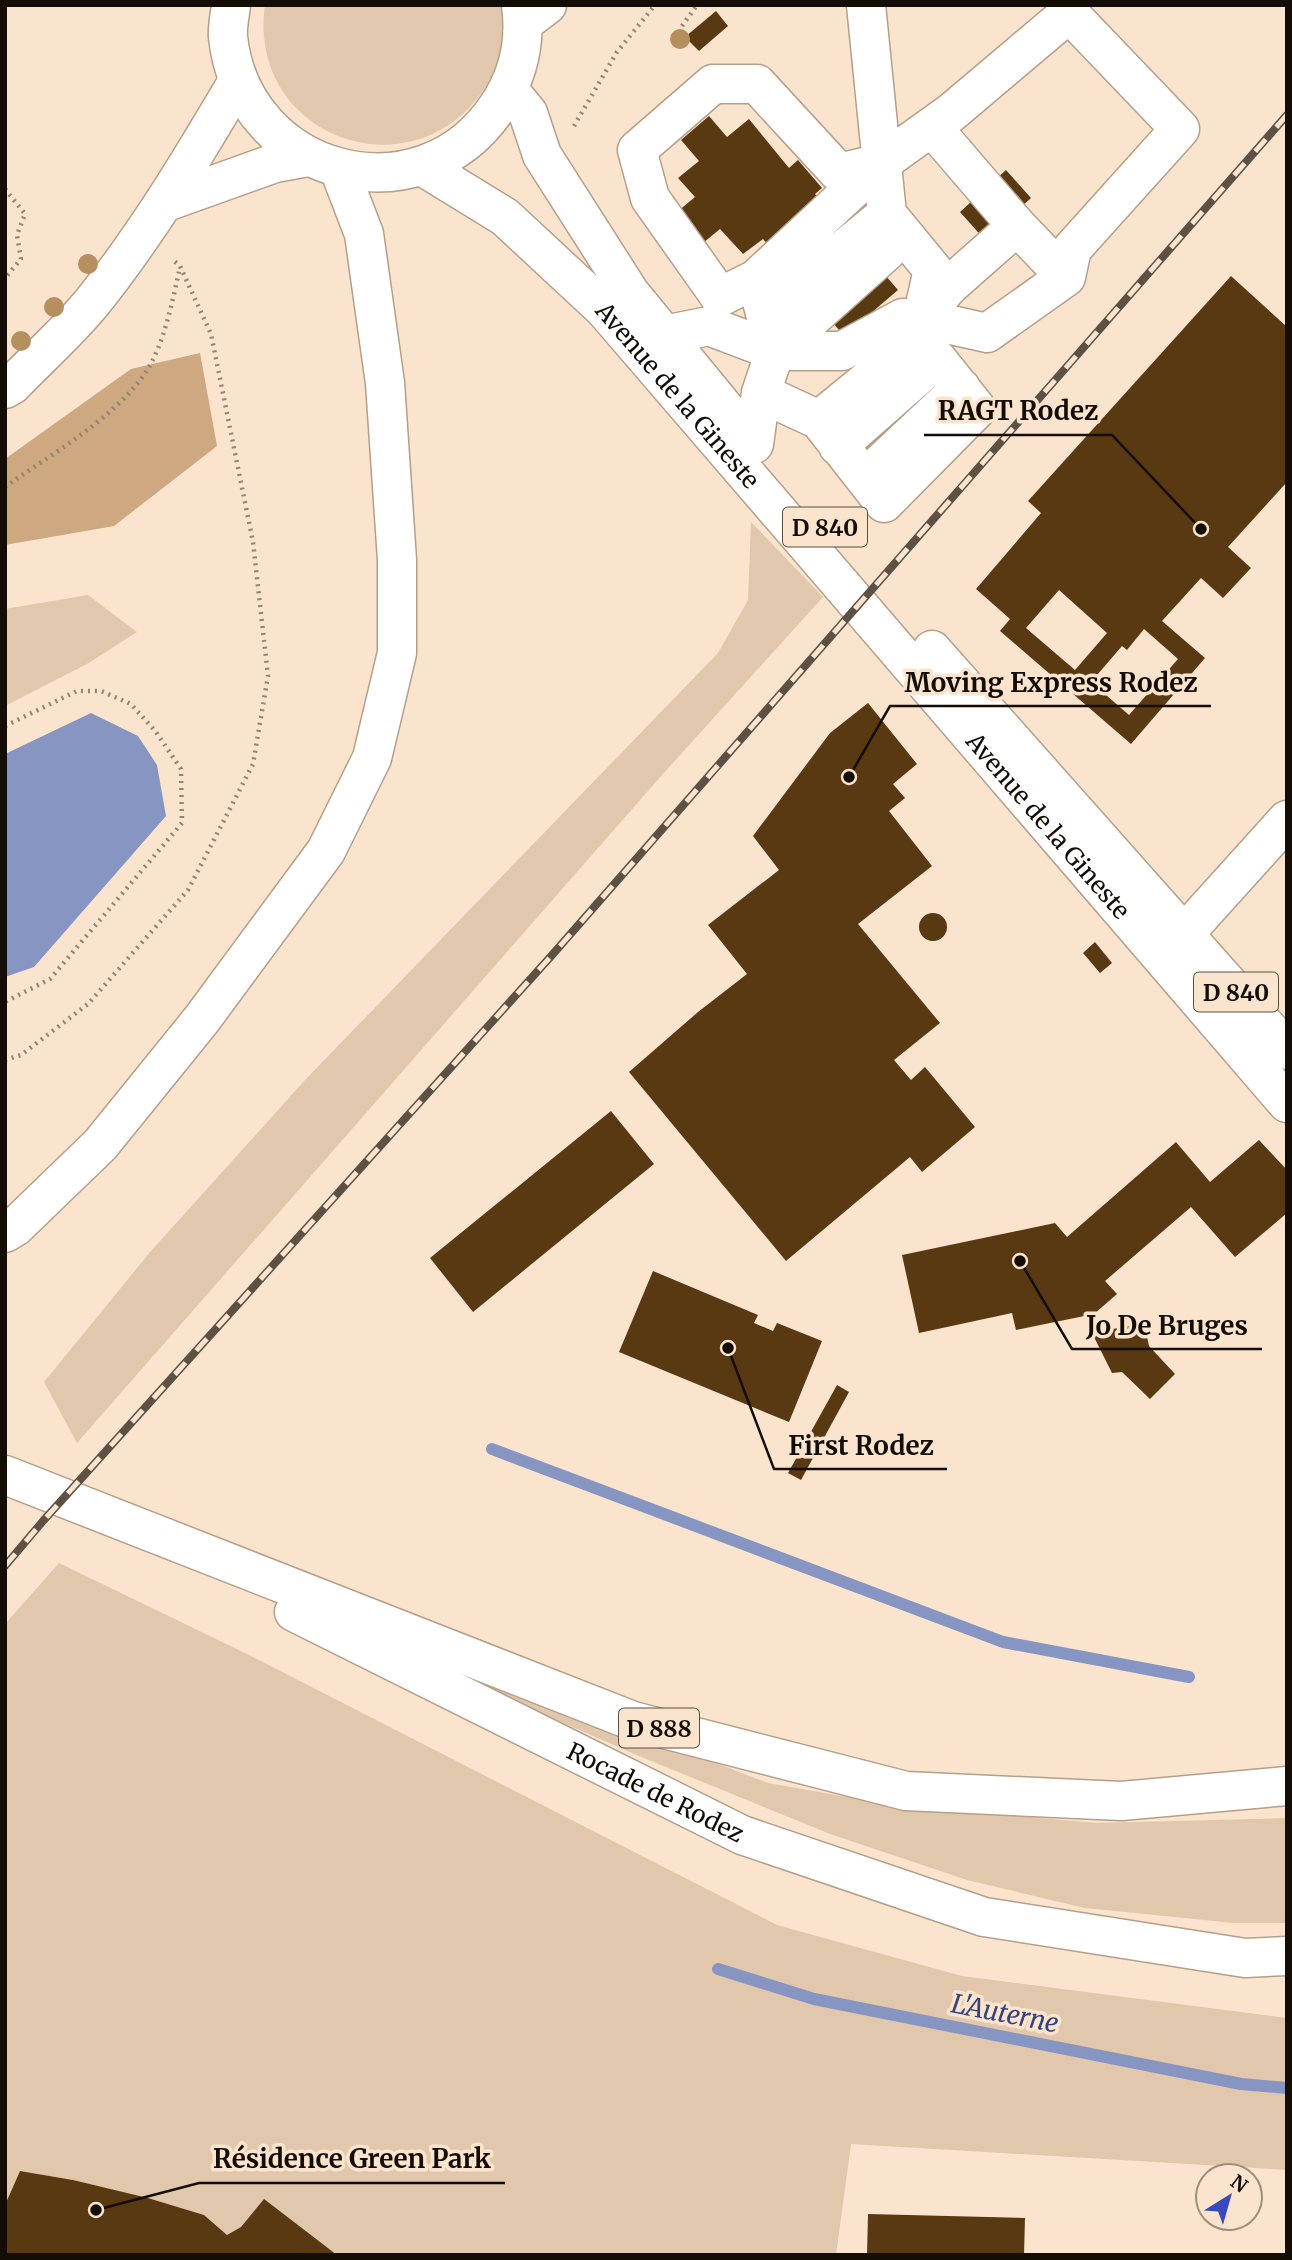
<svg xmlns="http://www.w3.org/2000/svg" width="1292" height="2260" viewBox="0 0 1292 2260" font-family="Merriweather,serif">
<rect width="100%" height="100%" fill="#fbe4cd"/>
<!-- green -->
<path fill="#e1c7ac" d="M265 5H501C507 30 501 61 488 83 418 199 246 139 265 5Z
M751 522 823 597 662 775 77 1443 44 1382 151 1251 305 1080 718 653 748 600Z
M88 595 137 632 87 664 5 706V609Z
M59 1563 247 1654 777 1925 962 1976 1287 2018V2170L851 2144 836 2255H337L264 2200 241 2227 227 2235 204 2215 148 2198 73 2180 20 2171 5 2205V1624Z
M300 1604 768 1783 899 1806 1098 1823 1287 1818V1923H1234L1085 1908 967 1880 830 1834 639 1756 435 1667Z"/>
<!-- forest -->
<path fill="#cda880" d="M200 353 217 446 114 526 5 545V459L131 369Z"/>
<!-- water -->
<path fill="#8695c2" d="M91 713 138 736 157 765 166 816 34 967 5 977V754Z"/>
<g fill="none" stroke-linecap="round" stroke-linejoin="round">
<!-- stream -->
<path stroke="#8695c2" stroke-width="12" d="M492 1449 1003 1642 1189 1677
M718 1969 814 1999 1241 2084 1287 2088"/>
</g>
<!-- building -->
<path fill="#593912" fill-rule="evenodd" d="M716 11 728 26 699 51 685 37Z
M709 116 727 137 749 119 789 168 798 160 822 188 815 194 898 290 844 336 763 239 743 254 720 229 703 243 677 212 695 197 678 178 699 161 681 140Z
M1006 170 1031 198 985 240 960 212Z
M1231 276 1287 327V482L1228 547 1251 568 1223 598 1201 578 1162 621 1205 658 1131 744 1000 631 1010 619 976 589 1041 513 1028 501ZM1059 590 1107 633 1075 670 1026 628ZM1144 629 1178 659 1129 715 1091 682 1122 646 1127 650Z
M868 703 917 764 893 784 905 798 889 811 932 866 858 924 940 1023 894 1060 911 1080 925 1067 975 1127 922 1172 910 1157 786 1261 629 1072 698 1012 747 974 708 925 779 870 753 836 830 733Z
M919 927a14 14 0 1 1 28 0a14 14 0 1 1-28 0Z
M1095 942 1112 963 1100 973 1083 953Z
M611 1111 654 1164 473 1312 430 1258Z
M1259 1140 1287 1170V1213L1235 1257 1191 1207 1105 1281 1117 1294 1094 1314 1016 1330 1012 1313 919 1333 902 1255 1055 1223 1067 1237 1176 1142 1210 1182Z
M653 1271 758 1315 754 1323 773 1331 777 1323 822 1341 789 1422 619 1352Z
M1144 1323 1149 1346 1175 1374 1150 1399 1122 1372 1112 1373 1092 1333Z
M837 1385 849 1392 801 1480 788 1473Z
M20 2171 73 2180 148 2198 204 2215 227 2235 241 2227 264 2199 337 2255H5V2205Z
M868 2214 1025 2218 1024 2255H867Z"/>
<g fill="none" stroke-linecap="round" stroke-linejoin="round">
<!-- minor casing -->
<g stroke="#b59f89" stroke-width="41">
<path id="minor" d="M523 23 547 5
M756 279 720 297 650 198 637 150 713 84H757L839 173 881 163
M922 316 950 285 1017 226
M664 335 709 326 775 351H842L903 318H920L987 333 1066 277 1017 226 932 127
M775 351 756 279 881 163 952 112 1069 13 1180 129 1072 249 1066 277
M761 393 819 420 884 503 977 409 937 359 917 340 933 270 887 214 787 296 776 344
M819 420 917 340
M754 444 761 393 775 351 888 250 887 214 866 5
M838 446 937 359
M865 478 961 388
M1185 933 1287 820"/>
</g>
<!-- major casing -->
<g stroke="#b59f89" stroke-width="41">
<g id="major">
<path d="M231 5C230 15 227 27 228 37 243 176 421 223 498 106 518 76 526 41 521 5"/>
<path d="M509 90 528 113 542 155 630 293 740 427"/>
<path id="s1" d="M422 166 505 217 604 309 1287 1103"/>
<path d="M166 202 275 163 308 157"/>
<path d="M5 389 12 385C39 357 70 330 94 300 149 231 193 157 238 81"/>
<path d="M932 650 1287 1050"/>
<path d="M5 1233 15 1227 100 1145 202 1019 326 851 372 758 397 653V560L385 383 364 234 339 169"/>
<path d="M5 1475 633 1721 906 1791 1121 1801 1287 1786"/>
<path id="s2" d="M294 1612 742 1835 984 1917 1245 1958 1287 1956"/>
</g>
</g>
<!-- path -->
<path stroke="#948474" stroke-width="4.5" stroke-dasharray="2 5" stroke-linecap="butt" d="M682 26 697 5
M574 126 617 52 655 5
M5 189 25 214 17 235 21 259 5 278
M5 487C51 454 106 424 141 379 164 349 172 302 180 267
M5 726 77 691H101L131 704 156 732 181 769 182 823 50 979 5 1002
M5 1060 21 1055 88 1004 188 890 253 764 268 676 253 542 211 334 180 266 172 259"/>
<!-- minor -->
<use href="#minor" stroke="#fff" stroke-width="38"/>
<!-- major -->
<use href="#major" stroke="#fff" stroke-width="38"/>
<!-- rail casing -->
<g stroke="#5d5145" stroke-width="8">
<path id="rail" d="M5 1566 43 1521 553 954 1287 115"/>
</g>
<!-- rail -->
<use href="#rail" stroke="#fbe4cd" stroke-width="5" stroke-dasharray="16" stroke-linecap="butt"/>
</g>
<!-- trees -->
<g fill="#b5905e">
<circle cx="680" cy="39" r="10"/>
<circle cx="88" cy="264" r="10"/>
<circle cx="54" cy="307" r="10"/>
<circle cx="21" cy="341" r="10"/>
</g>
<g text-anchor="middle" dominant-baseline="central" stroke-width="7" stroke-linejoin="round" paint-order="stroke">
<!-- shield labels -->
<g fill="#fbe4cd" stroke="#594e42" stroke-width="2">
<rect x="783" y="507.5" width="84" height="39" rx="5"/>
<rect x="1194" y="972.5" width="84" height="39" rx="5"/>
<rect x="619" y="1708.5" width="80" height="39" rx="5"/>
</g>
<g font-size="23" font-weight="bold" fill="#140d06">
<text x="825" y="527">D 840</text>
<text x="1236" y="992">D 840</text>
<text x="659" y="1728">D 888</text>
</g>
<!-- street labels -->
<g font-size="24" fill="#140d06" stroke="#fbe4cd">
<text stroke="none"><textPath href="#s1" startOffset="346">Avenue de la Gineste</textPath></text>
<text stroke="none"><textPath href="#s1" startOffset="914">Avenue de la Gineste</textPath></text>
<text stroke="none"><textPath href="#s2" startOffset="404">Rocade de Rodez</textPath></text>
</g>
<!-- water labels -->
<g font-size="26" font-style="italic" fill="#36447e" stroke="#fbe4cd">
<text transform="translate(1005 2013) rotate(11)">L'Auterne</text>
</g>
</g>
<!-- callouts -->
<path fill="none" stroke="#140d06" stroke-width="2.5" d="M1201 529L1112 435H924M849 777L890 706H1211M1020 1261L1072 1349H1262M728 1348L774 1469H947M96 2210L199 2183H505"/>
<g fill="#140d06" stroke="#fbe4cd" stroke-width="2.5">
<circle cx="1201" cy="529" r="7"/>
<circle cx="849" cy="777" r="7"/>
<circle cx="1020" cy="1261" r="7"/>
<circle cx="728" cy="1348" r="7"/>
<circle cx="96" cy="2210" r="7"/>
</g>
<g font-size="26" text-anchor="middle" font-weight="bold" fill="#140d06" stroke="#fbe4cd" stroke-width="7" stroke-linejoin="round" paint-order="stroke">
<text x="1018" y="420">RAGT Rodez</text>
<text x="1051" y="692">Moving Express Rodez</text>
<text x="1167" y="1335">Jo De Bruges</text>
<text x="861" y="1455">First Rodez</text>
<text x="352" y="2168">Résidence Green Park</text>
</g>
<!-- border -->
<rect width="1292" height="2260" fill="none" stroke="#140d06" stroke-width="14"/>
<!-- north arrow -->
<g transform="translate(1229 2197) rotate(37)"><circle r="33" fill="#fbe4cd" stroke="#9f8e7d" stroke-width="2"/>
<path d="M0-5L12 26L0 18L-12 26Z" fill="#3849bb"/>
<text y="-10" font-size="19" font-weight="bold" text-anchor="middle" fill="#140d06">N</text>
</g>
</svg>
